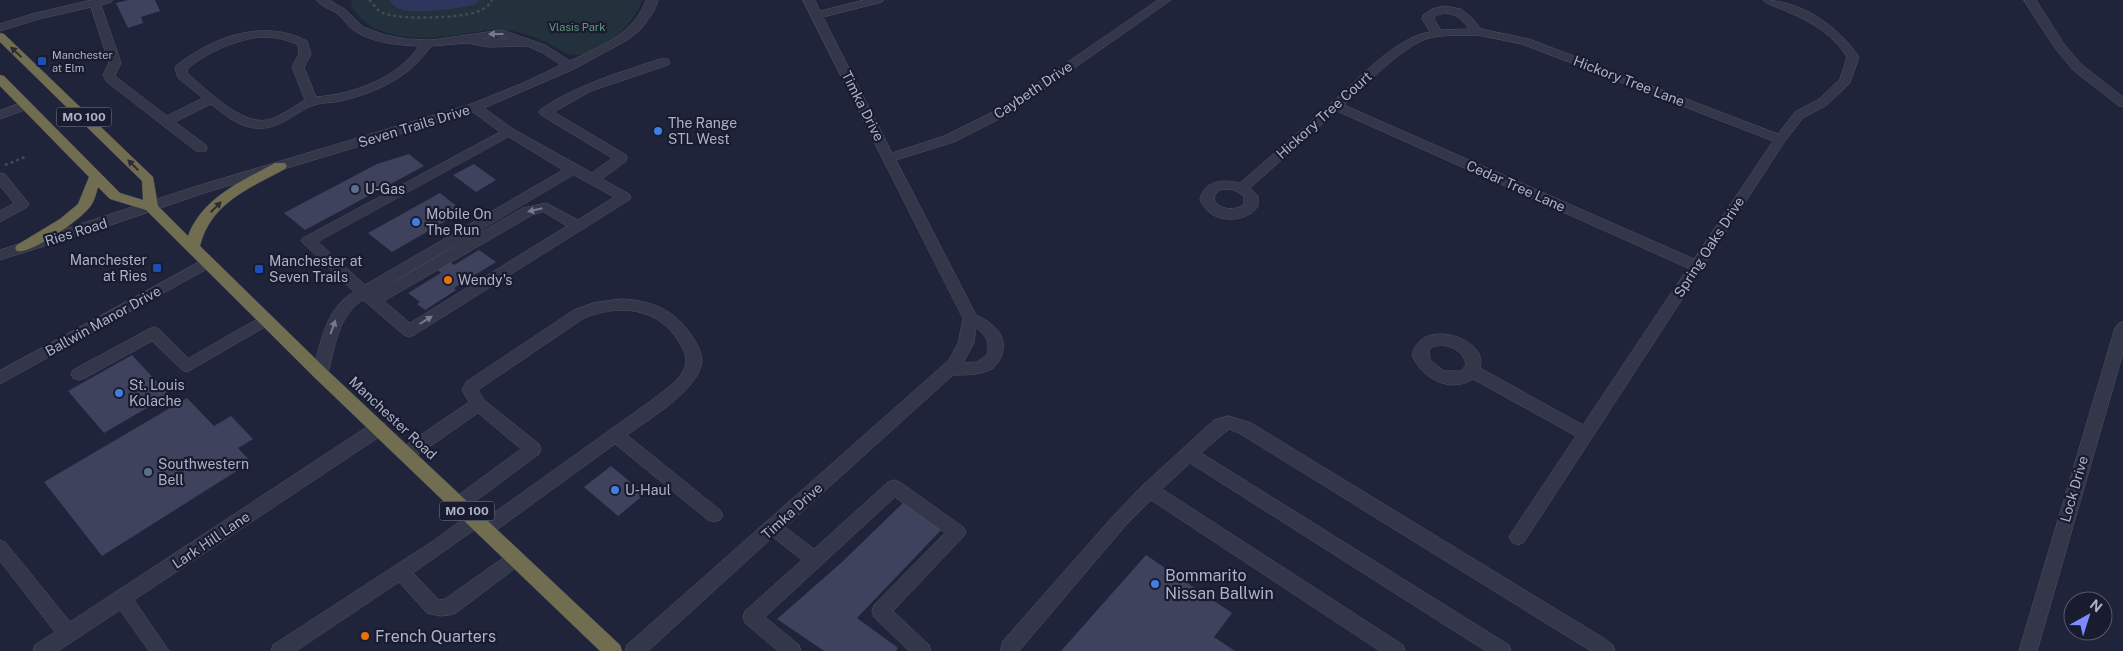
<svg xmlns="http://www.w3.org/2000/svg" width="2123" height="651" viewBox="0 0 2123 651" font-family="'Public Sans',sans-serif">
<rect width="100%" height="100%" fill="#20243a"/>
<!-- green -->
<path fill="#22313b" d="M351 0H642C637 23 596 58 572 55 564 54 555 46 548 43 536 38 517 31 505 30 491 28 477 32 463 34 433 39 389 42 364 21 358 16 351 9 351 0Z"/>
<!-- water -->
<path fill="#2f365e" d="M389 0H478L476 4C460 9 412 15 397 8 394 6 391 3 389 0Z"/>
<!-- building -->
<path fill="#3e425c" d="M128 0H155L160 11 141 17 143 23 128 28 116 3Z
M409 154 424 166 305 230 284 213 377 164Z
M474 164 496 180 476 192 453 175Z
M440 193 463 211 392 252 368 233Z
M479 250 496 262 454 288 456 290 425 310 417 304 420 302 408 293 441 273 438 270 450 262 454 265Z
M132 355 169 395 104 433 68 391Z
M187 398 214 426 231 416 253 439 238 448 251 462 102 556 44 482Z
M611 466 645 494 618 516 584 487Z
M904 502 942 529 857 618 898 648 896 651H824L777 619 842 562Z
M1146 555 1232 613 1214 637 1235 651H1061Z"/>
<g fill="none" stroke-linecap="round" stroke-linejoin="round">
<!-- minor casing -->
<g stroke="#4e5165" stroke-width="1">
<path id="minor" d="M92 0H113L111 2 101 5 121 63 115 75 116 77 167 116 203 98 178 78 175 68 177 65C213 37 264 18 307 41L311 54 304 67 316 97C353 94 397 79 419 46 397 45 371 43 352 29 346 25 344 19 339 15 332 9 323 8 316 0H329L346 10 363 27 385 35 406 39 432 40 502 30 545 45 570 61C601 46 634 34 646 0H658L654 11 642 28 629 39 574 69 484 108 513 129 592 173 612 158 541 115 539 112 541 109C577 85 618 73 660 59H668L670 62 668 65 591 91 554 112 626 155 627 158 626 161 602 179 629 194 631 197 629 200 414 335 409 337 404 335 363 300C338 315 335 347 328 373L326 377 320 379 314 377 312 373C321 344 325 308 354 292L301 241 303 238 500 132 473 112 204 193 114 224 0 260V250L194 187 471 104 523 83 561 65 543 53 527 46 489 47 467 43 431 46C409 78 377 92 341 101 333 103 322 102 314 105 293 113 279 131 254 128 238 126 223 114 211 104L175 122 206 145 207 148 206 151H196L107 82 103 75 109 63 91 7 39 19 0 31V24L32 14ZM496 36 509 39H481ZM258 37C273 37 284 38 298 45L299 54 292 67 305 100C293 107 280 117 267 120 241 125 206 89 188 74L187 69C208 52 231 42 258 37ZM509 137 563 170 365 285 318 242ZM574 175 614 197 578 220 546 203 523 208 374 293ZM544 212 567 226 410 323 384 301 532 215Z
M803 0H815L820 11 864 0H884L882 2 823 17 892 153 944 136 1001 108 1158 0H1171L1009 114 954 142 896 160 976 315C992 322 1010 336 1001 357 999 361 996 366 992 369 980 375 966 375 953 375L785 527 814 549 888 482 894 480 900 482 963 527 966 532 963 537 893 611 929 645 931 651H909L874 617 872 611 874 605 945 533 895 497 765 617 799 645 801 651H778L745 623 743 617 745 611 802 560 773 537 648 651H625L627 645 949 360 958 343 963 319ZM976 328C987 336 990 342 987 355L977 362 963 363 974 343Z
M1763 0C1801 0 1838 26 1859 57L1850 83 1827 105 1803 118 1785 141 1524 542 1518 545 1512 542 1509 537 1512 532 1576 436 1473 379C1450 394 1421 378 1412 355 1420 316 1490 338 1480 368L1583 425 1688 268 1337 111 1250 188 1258 196V206C1248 221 1224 223 1210 213 1206 210 1203 205 1200 200 1203 180 1224 179 1240 183 1270 157 1300 131 1329 105 1356 82 1395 37 1430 32L1422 19 1423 15 1432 9 1444 6 1461 9 1472 18 1481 29 1529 39 1778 134 1795 112 1819 99 1840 79 1847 57C1833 35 1812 22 1788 12 1780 8 1769 6 1763 0ZM1444 13C1455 13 1463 20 1469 29L1441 30 1434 19V17ZM1477 35 1522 44 1773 141 1694 259 1344 105C1365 85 1400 49 1426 39 1441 34 1461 36 1477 35ZM1222 189C1231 189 1237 190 1244 197V204C1228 217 1201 200 1222 189ZM1442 345C1454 347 1464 352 1466 365L1461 371H1444L1430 360 1429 350 1433 347Z
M2024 0H2036L2064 44 2081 64 2123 97V107L2119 106 2073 70 2055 48Z
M26 101 32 105 30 108 0 119V111Z
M0 173 5 174 29 204 27 207 0 222V211L14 203 0 186Z
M207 258 212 260 214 263 212 266 0 384V371Z
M621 299C646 300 669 307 685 327 692 335 702 350 702 361 699 390 649 419 627 435L720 510 723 515 720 520 714 522 708 520 615 444 491 534 485 536 479 534 477 528 413 573 439 600 445 599 510 553 516 550 522 553 525 558 522 563 456 613 449 615 440 616 427 613 399 582 296 651H271L273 645 433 541 470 514 476 512 482 514 484 520 652 400C663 391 680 381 685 367 688 358 684 350 679 342 658 307 619 304 584 318L478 390 484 400 539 444 541 449 539 454 465 509 459 511 453 509 450 504 453 499 521 449 478 413 412 459 406 461 400 459 398 454 400 449 469 402 462 390 466 382 574 310 593 303Z
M265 315 270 316 272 320 270 324 187 372 182 370 152 341 85 378 79 380 73 378 71 374 73 370 149 329 154 327 159 329 188 358Z
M2123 322V353L2037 651H2019L2115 328 2118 324Z
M1229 416 1251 423 1605 639 1613 645 1615 651H1591L1239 433 1229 429 1201 453 1509 645 1511 651H1486L1190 463 1162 489 1403 645 1405 651H1380L1151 500 1126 525 1019 651H1000L1003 641 1114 515 1143 485 1214 420Z
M379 422 385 423 387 428 385 433 134 600 169 651H149L120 610 58 651H33L35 645 55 632 0 561V540L6 543 70 622 373 423Z"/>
</g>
<!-- highway casing -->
<g stroke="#3b3e52" stroke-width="1">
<path id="highway" d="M0 33 4 34 153 177 158 206 188 236C202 198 242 181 275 163H285L287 166 285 169C248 189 211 203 200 246L326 369 620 645 622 651H600L314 377 146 210 110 199 98 187C96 194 94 203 89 208 80 220 30 255 17 251L15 248 17 245 60 219 78 204 89 177 0 86V75L4 76 120 193 143 200 142 181 0 42Z"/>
</g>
<!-- path -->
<path stroke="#3c4d55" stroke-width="2.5" stroke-dasharray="3 3" stroke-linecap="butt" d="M369 0C374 4 377 11 383 13 399 20 456 18 473 13 481 11 488 7 492 0
M5 165 25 157"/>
<!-- minor -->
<use href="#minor" fill="#34374a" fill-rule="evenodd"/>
<!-- highway -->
<use href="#highway" fill="#716d50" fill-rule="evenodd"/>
</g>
<!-- one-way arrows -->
<defs><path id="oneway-solid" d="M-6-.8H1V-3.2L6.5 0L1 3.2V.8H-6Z" transform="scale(1.25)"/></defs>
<g fill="#777a8f">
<use href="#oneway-solid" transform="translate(496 34) rotate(-180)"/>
<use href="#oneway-solid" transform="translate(535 210) rotate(167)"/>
<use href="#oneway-solid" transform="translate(426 320) rotate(-32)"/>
<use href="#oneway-solid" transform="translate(333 327) rotate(-70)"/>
</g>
<g fill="#2b2c36">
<use href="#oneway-solid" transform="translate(16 52) rotate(-137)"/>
<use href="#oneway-solid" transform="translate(133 165) rotate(-135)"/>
<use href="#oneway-solid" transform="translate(216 207) rotate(-45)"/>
</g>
<!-- markers -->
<g fill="#1a4fb4" stroke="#191c2f" stroke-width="2">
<rect x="37" y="56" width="10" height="10" rx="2.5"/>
<rect x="152" y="263" width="10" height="10" rx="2.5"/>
<rect x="254" y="264" width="10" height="10" rx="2.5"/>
</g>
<g fill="#3f7fe0" stroke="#191c2f" stroke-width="2">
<circle cx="658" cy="131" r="5"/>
<circle cx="416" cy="222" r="5"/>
<circle cx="119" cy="393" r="5"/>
<circle cx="615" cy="490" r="5"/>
<circle cx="1155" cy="584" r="5"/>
</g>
<g fill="#5c6f8a" stroke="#191c2f" stroke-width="2">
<circle cx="355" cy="189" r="5"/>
<circle cx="148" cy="472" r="5"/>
</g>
<g fill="#e8710a" stroke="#191c2f" stroke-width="2">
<circle cx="448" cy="280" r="5"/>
<circle cx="365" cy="636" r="5"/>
</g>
<g text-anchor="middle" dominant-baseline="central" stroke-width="4.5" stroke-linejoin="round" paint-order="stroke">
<!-- far-park labels -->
<g font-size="11" fill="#64997f" stroke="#191c2f">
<text x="577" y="27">Vlasis Park</text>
</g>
<!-- far-poi labels -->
<g font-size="11" fill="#aeb1c7" stroke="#191c2f" text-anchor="start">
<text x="52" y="55">Manchester<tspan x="52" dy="13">at Elm</tspan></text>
</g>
<!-- shield labels -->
<g fill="#191c2f" stroke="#818499" stroke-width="1">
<rect x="56.5" y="107.5" width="55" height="19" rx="4"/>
<rect x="439.5" y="501.5" width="55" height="19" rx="4"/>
</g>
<g font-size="12" font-weight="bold" fill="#aeb1c7">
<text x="84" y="117">MO 100</text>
<text x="467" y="511">MO 100</text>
</g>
<!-- street labels -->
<g font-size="14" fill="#aeb1c7" stroke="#191c2f">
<text transform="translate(1629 81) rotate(21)">Hickory Tree Lane</text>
<text transform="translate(1033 90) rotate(-34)">Caybeth Drive</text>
<text transform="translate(863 106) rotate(63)">Timka Drive</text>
<text transform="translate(1324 115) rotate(-42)">Hickory Tree Court</text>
<text transform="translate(414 126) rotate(-17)">Seven Trails Drive</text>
<text transform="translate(1516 186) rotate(24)">Cedar Tree Lane</text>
<text transform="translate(76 232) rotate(-17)">Ries Road</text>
<text transform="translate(1709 247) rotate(-57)">Spring Oaks Drive</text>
<text transform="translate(103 321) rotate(-29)">Ballwin Manor Drive</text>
<text transform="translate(393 418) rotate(43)">Manchester Road</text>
<text transform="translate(2074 489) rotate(-74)">Lock Drive</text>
<text transform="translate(792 511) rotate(-42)">Timka Drive</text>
<text transform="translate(211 540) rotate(-34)">Lark Hill Lane</text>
</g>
<!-- poi labels -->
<g font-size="14" fill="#aeb1c7" stroke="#191c2f" text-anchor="start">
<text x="668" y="123">The Range<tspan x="668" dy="16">STL West</tspan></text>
<text x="365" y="189">U-Gas</text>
<text x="426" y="214">Mobile On<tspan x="426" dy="16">The Run</tspan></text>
<text x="147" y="260" text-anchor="end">Manchester<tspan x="147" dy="16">at Ries</tspan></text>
<text x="269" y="261">Manchester at<tspan x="269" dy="16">Seven Trails</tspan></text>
<text x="458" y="280">Wendy's</text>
<text x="129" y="385">St. Louis<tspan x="129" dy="16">Kolache</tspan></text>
<text x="158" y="464">Southwestern<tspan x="158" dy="16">Bell</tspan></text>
<text x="625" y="490">U-Haul</text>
</g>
<!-- near-poi labels -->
<g font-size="16" fill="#aeb1c7" stroke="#191c2f" text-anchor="start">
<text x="1165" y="575">Bommarito<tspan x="1165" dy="18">Nissan Ballwin</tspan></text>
<text x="375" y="636">French Quarters</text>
</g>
</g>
<!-- north arrow -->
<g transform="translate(2088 616) rotate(39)"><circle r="24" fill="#191c2f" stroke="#55586c"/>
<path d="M0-4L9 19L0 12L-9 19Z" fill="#7c8bfd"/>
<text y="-8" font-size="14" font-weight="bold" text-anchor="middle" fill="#aeb1c7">N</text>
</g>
</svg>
